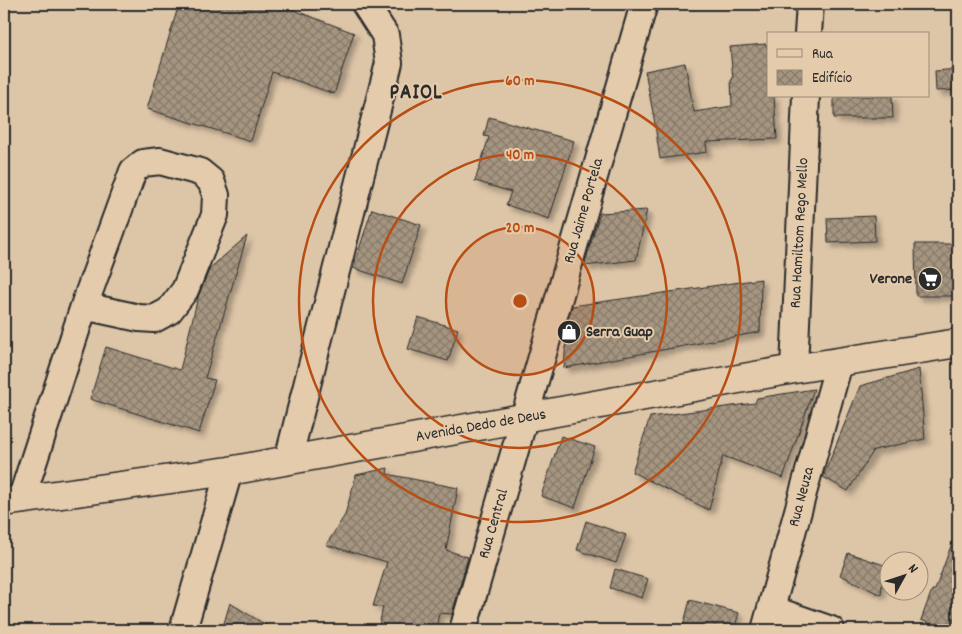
<svg xmlns="http://www.w3.org/2000/svg" width="962" height="634" viewBox="0 0 962 634" font-family="Dekko,sans-serif">
<defs>
<pattern id="building-cross-hatch" width="8" height="8" patternUnits="userSpaceOnUse" patternTransform="scale(1.25)"><rect width="8" height="8" fill="#a59580"/><path d="M0 0l8 8M0 8l8-8" fill="none" stroke="#877a69"/></pattern>
<filter id="shadow"><feDropShadow dx="4.5" dy="4.5" stdDeviation="2.5" flood-color="#0004"/></filter>
</defs>
<rect width="100%" height="100%" fill="#ddc5a7"/>
<filter id="ink" filterUnits="userSpaceOnUse"><feTurbulence type="fractalNoise" baseFrequency=".02" numOctaves="2"/><feDisplacementMap in="SourceGraphic" scale="10" xChannelSelector="R" yChannelSelector="G"/><feConvolveMatrix kernelMatrix="1 2 1 2 8 2 1 2 1" color-interpolation-filters="sRGB"/></filter>
<g filter="url(#ink)">
<!-- building -->
<path fill="url(#building-cross-hatch)" stroke="#2b2b2b" filter="url(#shadow)" d="M179 4H292L291 9 354 33 334 94 272 72 251 141 147 109Z
M766 44 767 48H768V96H774L777 139 706 142 707 152 660 159 654 118 645 71 685 63 694 112 732 106 731 80 733 79 730 47Z
M958 69V90L936 91 935 71Z
M834 96H892L893 118H834Z
M489 117 574 141 549 219 506 205 511 192 475 181 489 137 484 136Z
M372 209 421 225 402 284 353 268Z
M647 210 636 260 584 266 600 213Z
M874 216 875 241 828 243 827 218Z
M247 236 205 378 215 380 199 433 90 399 106 347 180 370 198 297 210 268Z
M915 244H958V296H916Z
M761 279 760 332 564 368 567 323 572 306Z
M418 317 458 329 448 361 408 349Z
M919 369 925 439 874 450 848 491 823 477 860 386Z
M814 389 783 478 723 456 709 510 632 472 650 417 755 403 757 398Z
M561 436 595 447 575 508 541 496Z
M388 468 387 474 458 488 446 550 468 557 452 614 439 613 436 630H378L383 607 373 606 387 562 326 545 345 515 356 475Z
M586 521 626 535 616 563 577 550Z
M956 532 958 533V607L950 630H948L921 620 932 590H935Z
M848 553 884 565 881 595 840 575Z
M615 569 648 579 642 598 610 588Z
M690 600 739 613 734 630H682Z
M230 603 274 630H222Z"/>
<g fill="none" stroke-linecap="round" stroke-linejoin="round">
<!-- minor casing -->
<g stroke="#2b2b2b" stroke-width="30">
<path id="minor" d="M808 34 810 4
M794 369 806 96
M288 460 389 63 385 35 365 4
M21 500 84 306 133 171 143 163 160 161 200 172 211 181 216 195 215 215 185 290 169 311 154 319 139 318 84 306
M771 609 831 630
M183 630 229 471
M463 630 644 4
M765 630 839 363"/>
</g>
<!-- major casing -->
<g stroke="#2b2b2b" stroke-width="31">
<path id="major" d="M4 502 229 471 794 369 958 343"/>
</g>
<!-- minor -->
<use href="#minor" stroke="#e4cbac" stroke-width="26"/>
<!-- major -->
<use href="#major" stroke="#e4cbac" stroke-width="28"/>
</g>
</g>
<!-- distance rings -->
<circle cx="520" cy="301" r="74" fill="#b94e14" fill-opacity=".12"/>
<g fill="none" stroke="#b94e14" stroke-width="2.5">
<circle cx="520" cy="301" r="74"/>
<circle cx="520" cy="301" r="147"/>
<circle cx="520" cy="301" r="221"/>
</g>
<!-- icons -->
<defs>
<g id="supermarket-disc" transform="scale(1.25)"><circle r="9.5" fill="#2b2b2b" stroke="#e4cbac"/><path d="M-6-5.5h2.5l.6 2H6L4.5 2H-2.5L-4.4-4H-6ZM-1.5 3.2a1.3 1.3 0 1 0 .1 0ZM3 3.2a1.3 1.3 0 1 0 .1 0Z" fill="#fff"/></g>
<g id="shop-disc" transform="scale(1.25)"><circle r="9.5" fill="#2b2b2b" stroke="#e4cbac"/><path d="M-5-2.5h2.3a2.7 3.5 0 0 1 5.4 0H5L5.5 6h-11ZM-1.5-2.5h3a1.5 2.3 0 0 0-3 0Z" fill="#fff"/></g>
</defs>
<g fill-rule="evenodd">
<use href="#supermarket-disc" x="930" y="279"/>
<use href="#shop-disc" x="569" y="332"/>
</g>
<g text-anchor="middle" dominant-baseline="central" stroke-width="4" stroke-linejoin="round" paint-order="stroke">
<!-- street labels -->
<g font-size="16" fill="#2b2b2b" stroke="#e4cbac">
<text transform="translate(584 211) rotate(-74)">Rua Jaime Portela</text>
<text transform="translate(800 233) rotate(-87)">Rua Hamiltom Rego Mello</text>
<text transform="translate(481 426) rotate(-10)">Avenida Dedo de Deus</text>
<text transform="translate(802 497) rotate(-75)">Rua Neuza</text>
<text transform="translate(494 524) rotate(-74)">Rua Central</text>
</g>
<!-- poi labels -->
<g font-size="16" font-weight="bold" fill="#2b2b2b" stroke="#e4cbac" text-anchor="end">
<text x="912" y="279">Verone</text>
<text x="586" y="332" text-anchor="start">Serra Guap</text>
</g>
<!-- district labels -->
<g font-size="21" font-weight="bold" letter-spacing="1" fill="#2b2b2b" stroke="#e4cbac">
<text x="416" y="94">PAIOL</text>
</g>
</g>
<circle cx="520" cy="301" r="8" fill="#b94e14" stroke="#e4cbac" stroke-width="2.5"/>
<g font-size="15" text-anchor="middle" font-weight="bold" fill="#b94e14" stroke="#e4cbac" stroke-width="4" stroke-linejoin="round" paint-order="stroke">
<text x="520" y="85">60 m</text>
<text x="520" y="159">40 m</text>
<text x="520" y="232">20 m</text>
</g>
<!-- margin -->
<rect width="962" height="634" fill="none" stroke="#e4cbac" stroke-width="20"/>
<rect x="10" y="10" width="942" height="614" fill="none" stroke="#2b2b2b" stroke-width="2" filter="url(#ink)"/>
<!-- legend -->
<rect x="767" y="32" width="162" height="65" fill="#e4cbac" stroke="#9a8b78"/>
<rect x="777" y="49" width="25" height="8" fill="#e4cbac" stroke="#9a8b78"/>
<text x="812" y="58" font-size="15" fill="#2b2b2b">Rua</text>
<rect x="777" y="70" width="25" height="15" fill="url(#building-cross-hatch)" stroke="#9a8b78"/>
<text x="812" y="82" font-size="15" fill="#2b2b2b">Edifício</text>
<!-- north arrow -->
<g transform="translate(904 576) rotate(50)"><circle r="24" fill="#e4cbac" stroke="#9a8b78"/>
<path d="M0-4L9 19L0 12L-9 19Z" fill="#2b2b2b"/>
<text y="-8" font-size="14" font-weight="bold" text-anchor="middle" fill="#2b2b2b">N</text>
</g>
</svg>
